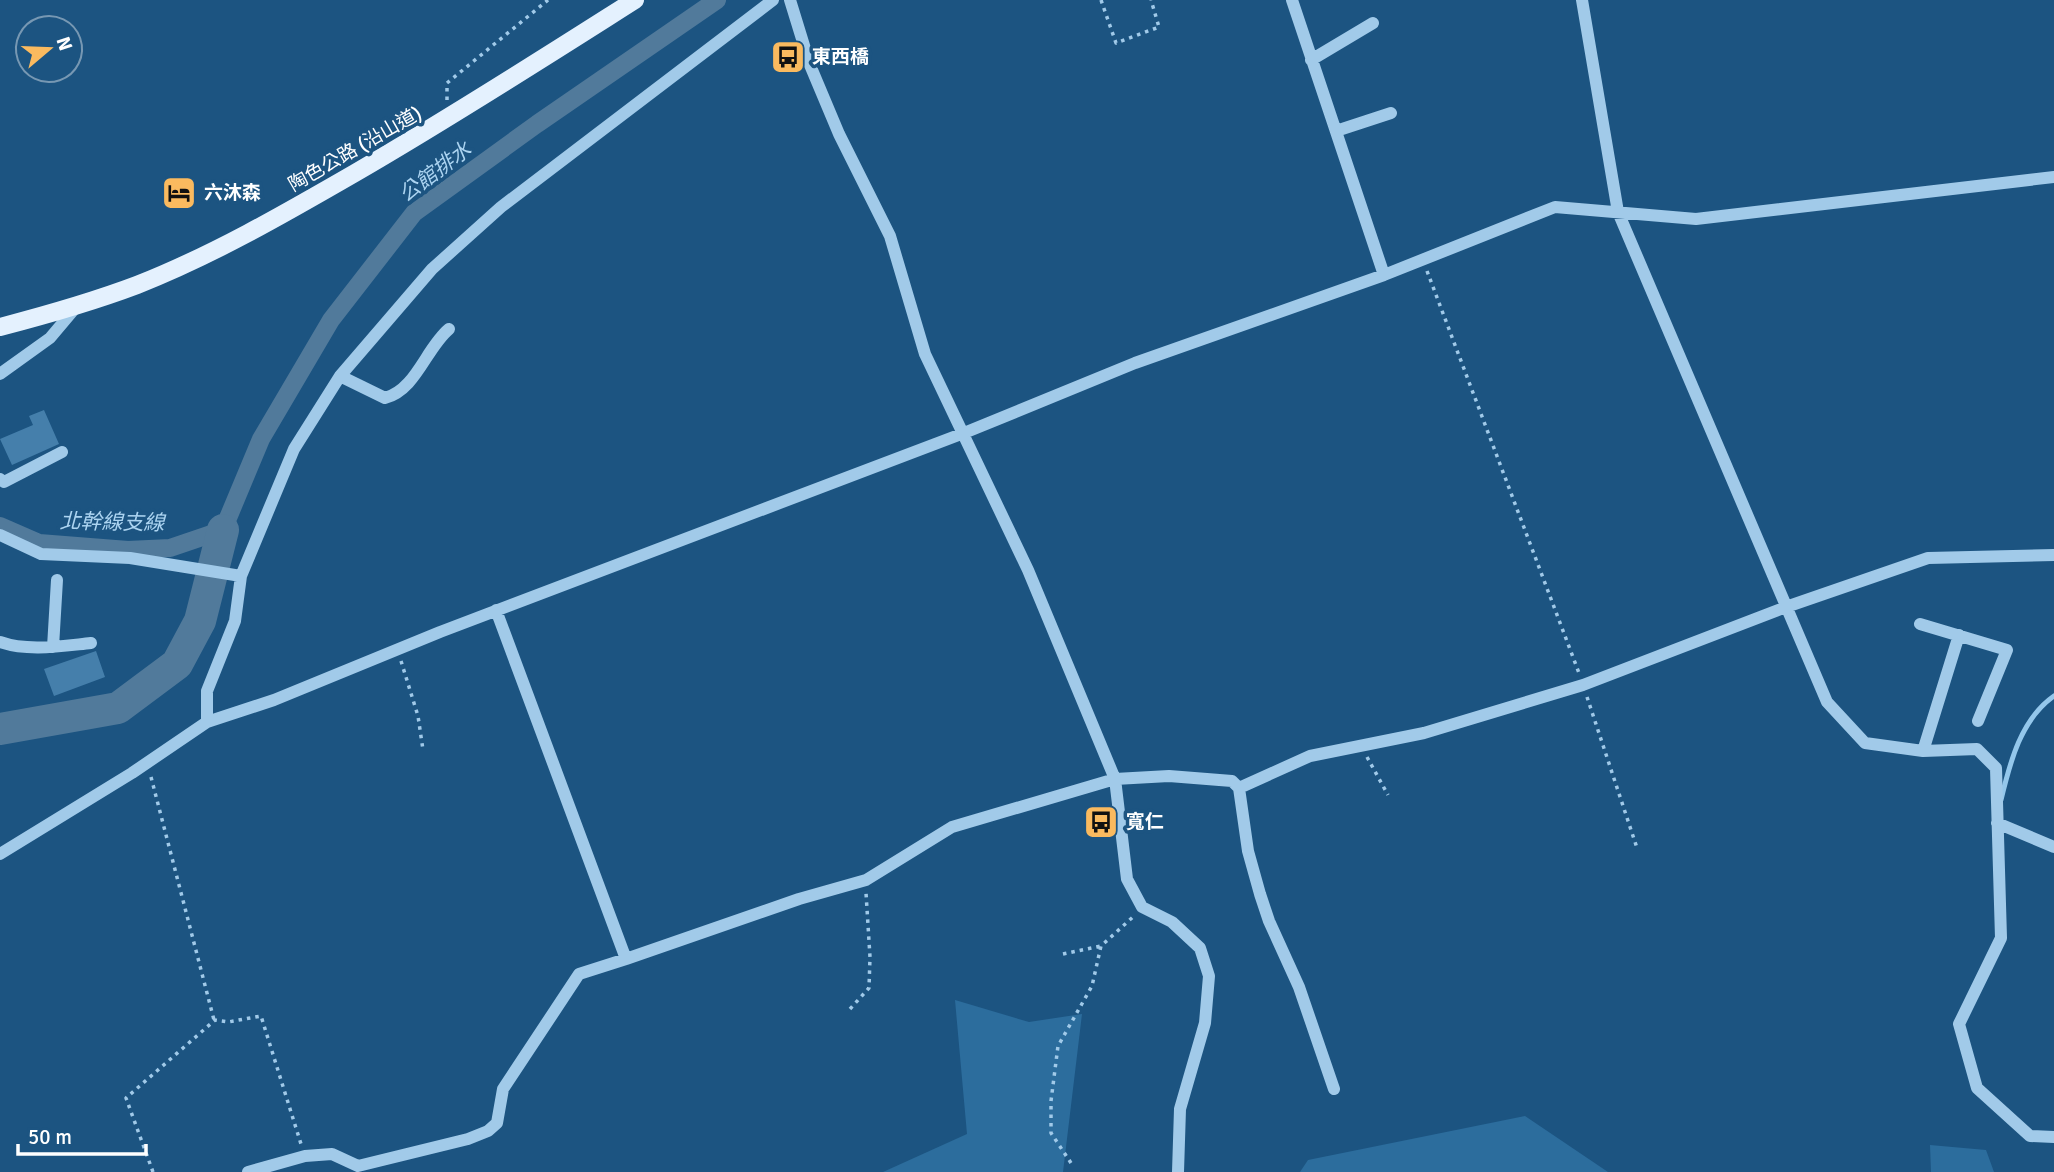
<svg xmlns="http://www.w3.org/2000/svg" width="2054" height="1172" viewBox="0 0 2054 1172" font-family="Signika,'Noto Sans TC',sans-serif">
<rect width="100%" height="100%" fill="#1c5481"/>
<!-- green -->
<path fill="#2c6d9d" d="M955 1000 1029 1022 1082 1014 1063 1172H883L967 1134Z
M1525 1116 1608 1172H1300L1308 1160Z
M1930 1145 1986 1150 1994 1172H1931Z"/>
<g fill="none" stroke-linecap="round" stroke-linejoin="round">
<!-- stream -->
<path stroke="#94c7eb" stroke-width="5" d="M2001 800C2010 762 2021 719 2054 696"/>
<!-- canal -->
<path stroke="#517a9b" stroke-width="18" d="M0 526 39 543 128 550 170 548 223 530 261 439 331 320 414 213 537 124 717 0"/>
<!-- river -->
<path stroke="#517a9b" stroke-width="32" d="M0 729 118 708 177 664 200 621 223 530"/>
</g>
<!-- building -->
<path fill="#457fab" d="M44 410 59 444 12 465 0 439 33 425 29 416Z
M96 651 105 677 54 696 44 669Z"/>
<g fill="none" stroke-linecap="round" stroke-linejoin="round">
<!-- path -->
<path stroke="#a1cae9" stroke-width="3.5" stroke-dasharray="3.5 5" stroke-linecap="butt" d="M1101 0 1116 43 1159 27 1151 0
M447 100V83L548 0
M1427 271 1579 673
M401 661 418 716 423 750
M1587 697 1637 848
M1367 757 1388 795
M151 777 214 1020
M1063 954 1101 946
M850 1009 869 988 870 957 866 893
M1071 1163 1051 1133V1101L1058 1046 1092 986 1101 946 1134 916
M153 1172 126 1098 215 1020 228 1022 261 1016 301 1144"/>
<!-- minor -->
<path stroke="#a1cae9" stroke-width="12" d="M790 0 810 65 839 134 890 236 925 354 1028 570 1115 779 1127 879 1142 907 1172 922 1200 948 1209 976 1205 1023 1180 1109 1178 1172
M1292 0 1384 275
M1582 0 1618 212 1827 702 1865 743 1923 751 1977 749 1996 768 2001 938 1959 1024 1977 1088 2030 1136 2054 1137
M1311 60 1373 23
M1336 131 1391 113
M0 374 50 338 77 306
M340 376 385 398C416 390 426 348 449 329
M0 479 4 482 62 452
M0 535 41 554 130 558 241 576
M1920 624 2007 650 1978 721
M0 642C28 652 62 646 91 643
M53 647 57 580
M207 722V691L235 621 241 576 294 449 340 376 432 269 501 207 773 0
M1923 751 1959 635
M1239 788 1310 756 1424 733 1583 685 1786 607 1928 558 2054 555
M1997 823 2054 847
M0 854 132 773 207 722 274 700 440 632 964 433 1135 363 1384 275 1555 207 1696 219 2054 177
M626 959 799 899 866 880 952 827 1115 779 1169 776 1232 781 1239 788 1248 851 1260 894 1269 921 1299 987 1334 1089
M248 1172 305 1156 332 1154 358 1166 468 1139 488 1131 497 1123 503 1089 579 974 626 959 496 610"/>
<!-- major -->
<path stroke="#e4f1fe" stroke-width="18" d="M0 327C46 315 92 302 137 285 213 255 284 214 355 173 450 118 542 59 635 0"/>
</g>
<!-- icons -->
<defs>
<g id="bus-square" transform="scale(1.75)"><rect x="-9" y="-9" width="18" height="18" rx="4" fill="#faba5f" stroke="#1c5481"/><path d="M-5-6H5V4H4V6H2V4H-2V6H-4V4H-5ZM-3.5-4V0h7V-4ZM-3.5 1.2v1.5H-2V1.2ZM2 1.2v1.5H3.5V1.2Z" fill="#111"/></g>
<g id="hotel-square" transform="scale(1.75)"><rect x="-9" y="-9" width="18" height="18" rx="4" fill="#faba5f" stroke="#1c5481"/><path d="M-6-4.5h1.5V1H6V5H4.5V3h-9V5H-6ZM-4 0a1.8 1.8 0 1 1 3.6 0ZM.5 0V-2.5h3Q6-2.5 6 0Z" fill="#111"/></g>
</defs>
<g fill-rule="evenodd">
<use href="#bus-square" x="788" y="57"/>
<use href="#hotel-square" x="179" y="193"/>
<use href="#bus-square" x="1101" y="822"/>
</g>
<g text-anchor="middle" dominant-baseline="central" stroke-width="7" stroke-linejoin="round" paint-order="stroke">
<!-- poi labels -->
<g font-size="19" font-weight="bold" fill="#fff" stroke="#1c5481" text-anchor="start">
<text x="812" y="57">東西橋</text>
<text x="204" y="193">六沐森</text>
<text x="1126" y="822">寬仁</text>
</g>
<!-- street labels -->
<g font-size="19" fill="#fff" stroke="#1c5481">
<text transform="translate(355 149) rotate(-30)">陶色公路 (沿山道)</text>
</g>
<!-- water labels -->
<g font-size="21" font-style="italic" fill="#acd4f1" stroke="#1c5481">
<text transform="translate(435 172) rotate(-37)">公館排水</text>
<text transform="translate(112 522) rotate(1)">北幹線支線</text>
</g>
</g>
<!-- north arrow -->
<g transform="translate(49 49) rotate(71)"><circle r="33" fill="#1c5481" stroke="#7798b3" stroke-width="2"/>
<path d="M0-5L12 26L0 18L-12 26Z" fill="#faba5f"/>
<text y="-10" font-size="19" font-weight="bold" text-anchor="middle" fill="#ffffff">N</text>
</g>
<!-- scale -->
<path d="M18 1144v10h128v-10" fill="none" stroke="#ffffff" stroke-width="3.5"/>
<text x="28" y="1144" font-size="21" fill="#ffffff" stroke="#1c5481" stroke-width="5" paint-order="stroke">50 m</text>
</svg>
